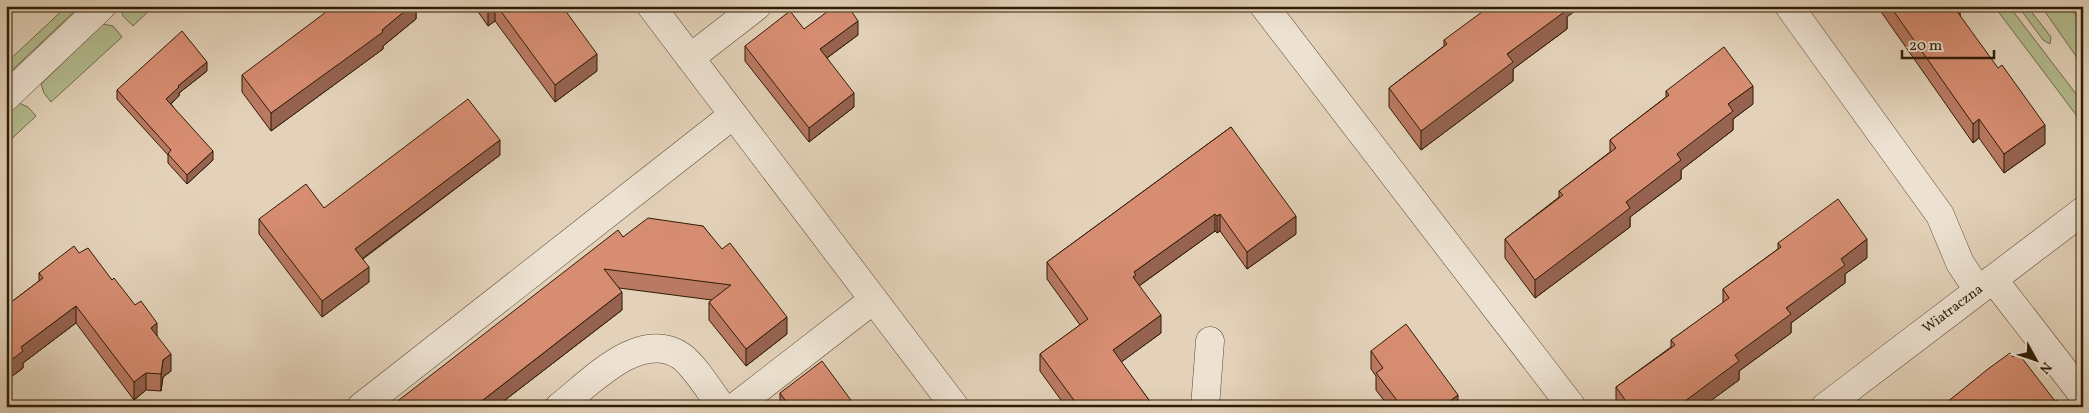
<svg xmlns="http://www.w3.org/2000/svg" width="2089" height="413" viewBox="0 0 2089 413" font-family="Vollkorn,serif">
<rect width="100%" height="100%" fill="#e3d2b9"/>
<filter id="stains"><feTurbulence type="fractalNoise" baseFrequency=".004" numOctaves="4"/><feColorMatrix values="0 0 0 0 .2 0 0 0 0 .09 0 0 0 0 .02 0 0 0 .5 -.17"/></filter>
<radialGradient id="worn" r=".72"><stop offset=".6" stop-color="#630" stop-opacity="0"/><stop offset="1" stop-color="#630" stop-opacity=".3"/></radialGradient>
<!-- green -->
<path fill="#b3bc90" stroke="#716c4a" d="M67 6H80L6 76V63Z
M123 6H154L133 26 123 16 121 8Z
M1994 6H2009L2083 103V124Z
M2018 6H2027L2051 37 2050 44 2043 40Z
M2041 6H2069L2083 24V66Z
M103 24 113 26 122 37 51 102 44 93 41 84Z
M19 103 28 107 36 116 6 144V115Z"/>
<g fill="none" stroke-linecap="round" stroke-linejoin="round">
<!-- minor casing -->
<g stroke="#5c4a32" stroke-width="29">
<path id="minor" d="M651 6 955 407
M1264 6 1572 407
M1789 6 1940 215 1960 263 1978 290
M690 58 757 6
M6 97 102 6
M1993 279 2083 395
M361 407 733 115
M559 407C590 383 640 328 681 356 696 367 710 392 722 407
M735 407 873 300
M1205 407 1210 341
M1825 407 2083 211"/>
</g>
<!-- minor -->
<use href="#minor" stroke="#ede2d2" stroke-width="28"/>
</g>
<!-- wall -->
<path fill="#b97962" stroke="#2f1c05" d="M474 6H562L597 71 555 102 495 21 488 26Z
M1877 6H1960V16L2045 144 2004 173 1979 138 1973 143Z
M416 7V19L383 46V49L271 131 242 92V75Z
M1567 17V29L1513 69V81L1421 150 1389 107V88L1444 46V40Z
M804 29 858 35 827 58 854 107 809 142 745 61V46Z
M207 71 179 93V96L171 104 213 160 187 184 168 163V155L117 99V90Z
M1666 91 1753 104 1733 119V130L1681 170V179L1630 217V227L1535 298 1505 258V239L1559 197V191L1610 152V140L1666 97Z
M1231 127 1296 234 1247 269 1220 231 1217 233 1215 231 1139 286 1161 333 1121 362 1154 407H1066L1040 371V354L1080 325 1047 279V262Z
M500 155 363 259 369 282 322 317 259 234V219L324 208Z
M703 226 787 334 746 366 709 320V302L712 300 619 288 622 310 496 407 623 237Z
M1778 243 1867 258 1845 274V283L1791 323V333L1739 371V380L1702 407H1617L1616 406V387L1671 347V340L1723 303V289L1778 249Z
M79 253 112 280 157 335 171 371 163 377 161 391 146 390 134 400 76 323 23 363V368L6 381V306L39 281V273Z
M1371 351 1458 407H1389L1376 390V376L1371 369Z
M780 393 856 407H780Z"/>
<!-- shaded-wall -->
<path fill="#966350" stroke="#2f1c05" d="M410 6H417L416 7V19L383 46V49L271 131V113L382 30Z
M491 6H495V21L488 26V8Z
M1562 6H1582L1567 17V29L1513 69V81L1421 150V131Z
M1960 6V25L1956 10Z
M858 21V35L820 63V49Z
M597 54V71L555 102V85Z
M207 62V71L179 93V96L166 108V99L178 86Z
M1753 86V104L1733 119V130L1681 170V179L1630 217V227L1535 298V280L1626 202 1677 154 1728 104Z
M854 93V107L809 142V128Z
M1979 119V138L1973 143V124Z
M2045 125V144L2004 173V154Z
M500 140V155L355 264V249Z
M213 151V160L187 184V175Z
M1215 214V231L1136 288 1133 294 1134 272Z
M1220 214V231L1217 233V216Z
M1296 216V234L1247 269V252Z
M1867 239V258L1845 274V283L1791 323V333L1739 371V380L1702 407H1677L1735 355 1841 259Z
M369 267V282L322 317V301Z
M622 292V310L496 407H474Z
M76 306V323L23 363V368L6 381V364L21 347Z
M1161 315V333L1113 368V350Z
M787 317V334L746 366V349Z
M157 323V340L151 328Z
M171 354V371L163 377 161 391V374L163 360Z
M146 373V390L134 400V382Z
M1458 395V407H1442Z"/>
<!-- building -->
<path fill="#d78d72" stroke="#2f1c05" d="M334 6H411L382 30 383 32 271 113 242 75Z
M497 6H562L597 54 555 85Z
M835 6H848L858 21 820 49 854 93 809 128 745 46 790 11 804 29Z
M1490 6H1564L1567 10 1507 54 1513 62 1421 131 1389 88 1447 44 1444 40Z
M1890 6H1960L1956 10 1998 68 2002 65 2045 125 2004 154 1979 119 1973 124Z
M182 31 207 62 178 86 179 87 166 99 213 151 187 175 168 154 171 150 117 90Z
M1724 47 1753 86 1728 104 1733 111 1677 154 1681 160 1626 202 1630 208 1535 280 1505 239 1563 195 1559 191 1616 148 1610 140 1669 95 1666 91Z
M468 99 500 140 355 249 369 267 322 301 259 219 306 184 324 208Z
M1231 127 1296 216 1247 252 1220 214 1217 216 1215 214 1134 272 1136 275 1133 277 1161 315 1113 350 1154 407H1079L1040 354 1088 319 1047 262Z
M1838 199 1867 239 1841 259 1845 265 1786 308 1791 314 1735 355 1739 361 1677 407H1630L1616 387 1675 345 1671 340 1729 298 1723 289 1781 247 1778 243Z
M648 218 703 226 722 249 730 243 787 317 746 349 709 302 731 285 604 269 622 292 474 407H390L618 230 623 237Z
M74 246 79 253 88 248 112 280 114 278 135 305 141 301 157 323 151 328 171 354 163 360 161 374 146 373 134 382 76 306 21 347 23 351 6 364V306L43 278 39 273Z
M1406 324 1458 395 1442 407H1402L1376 373 1383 368 1371 351Z
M2010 353 2013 357 2018 353 2055 401 2057 400 2062 407H1941L1988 369Z
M822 361 856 407H790L780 393Z"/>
<g text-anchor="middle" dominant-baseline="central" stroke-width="4" stroke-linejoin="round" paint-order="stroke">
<!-- street labels -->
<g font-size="14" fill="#2f1c05" stroke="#ede2d2">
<text transform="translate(1953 309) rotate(-37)">Wiatraczna</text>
</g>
</g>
<!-- margin -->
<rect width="2089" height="413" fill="none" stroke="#e3d2b9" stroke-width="25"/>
<rect x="8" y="8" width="2074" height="398" fill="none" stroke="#2f1c05" stroke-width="2.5"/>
<rect x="12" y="12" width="2064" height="388" fill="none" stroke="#2f1c05"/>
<!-- north arrow -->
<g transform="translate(2036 360) rotate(130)" stroke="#ede2d2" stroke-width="4" paint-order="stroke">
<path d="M0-4L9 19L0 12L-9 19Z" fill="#2f1c05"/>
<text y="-8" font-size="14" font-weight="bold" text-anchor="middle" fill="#2f1c05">N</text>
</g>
<!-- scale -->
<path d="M1902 50v8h92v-8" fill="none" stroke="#2f1c05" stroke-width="2.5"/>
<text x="1909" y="50" font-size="15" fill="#2f1c05" stroke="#ede2d2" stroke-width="4" paint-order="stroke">20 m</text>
<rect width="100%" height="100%" filter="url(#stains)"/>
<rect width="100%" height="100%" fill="url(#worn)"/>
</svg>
